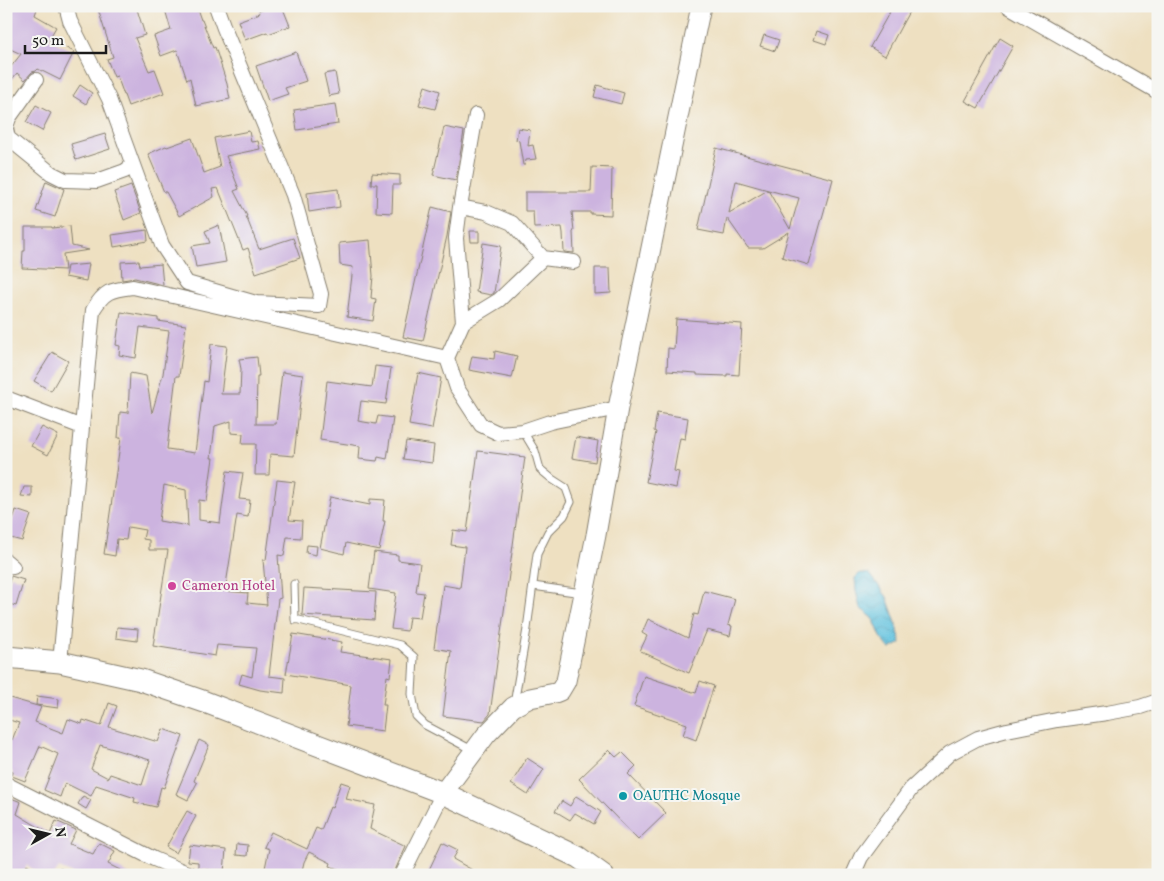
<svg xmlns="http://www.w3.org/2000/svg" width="1164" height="881" viewBox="0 0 1164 881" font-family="Vollkorn,serif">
<defs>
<pattern id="water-waves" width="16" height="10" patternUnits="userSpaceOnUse" patternTransform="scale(1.25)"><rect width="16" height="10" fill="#61c2df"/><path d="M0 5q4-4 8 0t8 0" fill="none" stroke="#54a6bf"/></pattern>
</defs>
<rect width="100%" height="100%" fill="#f6f6f2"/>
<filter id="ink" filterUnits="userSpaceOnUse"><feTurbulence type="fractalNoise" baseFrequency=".02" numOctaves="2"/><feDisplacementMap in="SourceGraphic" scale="10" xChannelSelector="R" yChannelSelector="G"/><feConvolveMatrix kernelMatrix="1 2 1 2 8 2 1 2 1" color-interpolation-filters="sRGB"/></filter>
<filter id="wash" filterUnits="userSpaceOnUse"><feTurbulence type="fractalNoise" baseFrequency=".0096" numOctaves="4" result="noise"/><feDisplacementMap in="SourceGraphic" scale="20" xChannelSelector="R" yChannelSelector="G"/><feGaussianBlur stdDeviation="1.12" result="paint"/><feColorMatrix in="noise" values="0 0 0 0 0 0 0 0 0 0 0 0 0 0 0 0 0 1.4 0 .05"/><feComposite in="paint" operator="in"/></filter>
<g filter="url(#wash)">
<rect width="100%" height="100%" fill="#eee0c1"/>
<!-- water -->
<path fill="url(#water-waves)" stroke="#3e6f7e" d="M860 573 870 574 887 597 896 623 901 643 890 649 882 639 873 618 860 608 856 591 855 578Z"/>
<g id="blocks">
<!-- building -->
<path fill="#ccb3df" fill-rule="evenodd" d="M6 6H38L35 15 56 27 49 39 74 52 60 80 38 69 36 71 32 72 25 80 17 73 6 87V73L21 54 6 47Z
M97 6H136L145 35 135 38 149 71 155 69 164 93 128 106 117 76 114 77 107 59 113 57Z
M164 6H196L201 20H202L213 48 215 47 227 84 230 99 196 106 190 78 187 80 177 50 161 56 154 36 171 30Z
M269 6H282L290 26 268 34 267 32 245 40 238 21 260 13 259 10Z
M893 6H912L885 56 870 47Z
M817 31 829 35 826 44 814 40Z
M764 35 779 40 775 51 760 46Z
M1000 38 1013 46 978 108 965 101Z
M296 52 306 81 285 88 288 94 268 101 256 66Z
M335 72 339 94 329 96 324 74Z
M80 85 92 93 86 104 73 96Z
M597 85 624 93 621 104 594 97Z
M425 86 440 91 435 109 419 105Z
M335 104 338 124 297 130 294 110Z
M36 105 51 113 42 131 26 122Z
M444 127 464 131 456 180 433 175Z
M518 128 530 130 528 146 533 145 536 159 526 160 525 165H523L519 141 516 140Z
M249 131 251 142 258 141 260 149 226 156 239 189 234 191 247 216H246L259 249 293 238 300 258 256 273 248 248 243 250 218 188 212 189 214 197 179 216 166 192H164L148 154 166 146 167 147 192 138 204 173 220 167 214 138Z
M105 134 110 149 76 160 71 144Z
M716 148 833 179 809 265 782 257 789 232 763 248H748L727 218 724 235 698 230ZM736 181 768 190 729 213ZM768 190 799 198 790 229Z
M592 167 612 168 611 215 591 214V212H572L574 231 573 232 574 253 564 252 563 233 562 227 534 228 533 211H525V192H591Z
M372 173 400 175V185H393L392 213 376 212 377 184H371Z
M46 181 64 189 55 217 36 211Z
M131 186 141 213 124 220 114 192Z
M338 189 340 207 309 212 307 193Z
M432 207 451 212 447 236 423 341 403 337Z
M219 225 226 262 196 267 192 246 210 243 205 231Z
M70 226 72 246 89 250 63 254 65 270 22 268 23 251H25V227H52V228Z
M147 230 148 241 114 247 112 235Z
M470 231H479V242H471Z
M370 240 373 276 371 298 376 299 373 321 347 317 353 267 340 265 339 243Z
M483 243 501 246 494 293 491 295 476 292Z
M139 261 140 266 161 264 163 285 135 278 122 280 121 262Z
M89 264 86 281 65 277 67 266Z
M595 268H610L611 293 595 294Z
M121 312 158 318V321L186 325 179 376H176L167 449 195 453 204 381 207 382 211 344 227 346 221 394H240L241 369 239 359 257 357 259 376H257L256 424H276L282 372 303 375 294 456 270 454 269 475H255L256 444H242L243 434 231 433V421L215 426 211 458H213L207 501 199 500V520L220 523 227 471 243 473 239 499 250 500 248 517 237 515 225 591 248 593 247 603 267 605 263 560H266L277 480 295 482 289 520 302 521 301 538 287 537 284 556 278 555 281 598 278 599 269 676 285 678 284 693 260 690 239 684 242 674 252 677 256 648 217 645 215 656 153 646 168 550H149V540L143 539 145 530 128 527 126 540 117 539 115 556 104 554 121 438H118L120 412 128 413 130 373 146 376 152 413 163 374 169 331 140 327 136 358 119 355 120 346 116 345ZM164 485 186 490 188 526 159 521Z
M676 319 742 324 739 375 727 374V376L697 375V373L667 371 668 348 674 349Z
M495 351 517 356 512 378 469 370 472 356 494 359Z
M52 352 68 361 51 391 34 381Z
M375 366 391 368 386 404 361 401 358 421 376 424 378 416 393 418 387 459 378 457 377 461 359 459 360 446 320 440 327 381 372 387Z
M418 373 441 378 432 429 409 425Z
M657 413 688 418 685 439 680 438 674 471 679 472 676 488 646 482 656 432 654 431Z
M42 427 58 435 48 455 31 446Z
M576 437 598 441 595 462 572 458Z
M406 441 434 445 432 463 403 459Z
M478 451 525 457 490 714 484 721 443 716 451 651 434 648 443 585 460 588 465 547 451 545 453 530 467 532Z
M24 487H32V497L21 496Z
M330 497 370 505V499L385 500 383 521H385L379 550 346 543 344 554 320 548Z
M16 510 31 515 22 541 7 537Z
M307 545 317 546 316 555 306 553Z
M374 552 398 555V560L420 563 416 592 424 593 420 618 409 617 407 631 391 629 396 593 369 589Z
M11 576 24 580 16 606 6 603V591Z
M304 588 376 592 374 620 302 615Z
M704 591 735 599 728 625 732 626 730 636 707 630 689 673 640 651 647 636 642 633 648 619 688 638 694 614 698 615Z
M117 627 138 629 137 641 116 638Z
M293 634 342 642 340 652 392 659 390 677 387 676 383 705H386L383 731 346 726 351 685 286 674Z
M644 676 696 693 700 681 714 686 696 740 683 735 687 724 634 706Z
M37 696 59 699 58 708 36 705Z
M6 697 41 707 35 722 63 733 68 719 82 724 83 720 101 726 109 703 117 706 109 727 158 742 163 729 183 736 164 788 161 787 156 807 134 802 135 798 96 785 91 796 65 783 60 797 44 790 58 754 40 746 25 781 12 776 13 772 6 770V738L12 740 19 723 6 719ZM100 745 150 760 142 785 110 774 108 778 91 769Z
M199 740 209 745 194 781 197 783 188 800 176 794Z
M609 750 616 757 622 752 636 766 628 774 666 813 638 840 579 779Z
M527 758 544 769 528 795 511 784Z
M341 782 350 785 346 799 375 805 370 829 406 846 393 875H342L343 871 330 866 331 863 309 852 304 862 301 875H273L264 873 269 849 264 847 271 832 307 849 316 828 321 830 330 807 332 808Z
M83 796 91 800 86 809 78 804Z
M576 796 601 812 594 824 575 813 570 820 555 811 562 801 570 806Z
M11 798 21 802 17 814 50 834 56 821 76 830 69 844 93 854 99 843 115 851 108 864 130 875H76L59 868 54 875H41L27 865 22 875H6V811Z
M187 811 196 816 176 853 166 847Z
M442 842 458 850 453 859 481 875H435L428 872Z
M237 844 248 845 247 856 236 855Z
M190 845 226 850 224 872 198 869V862L188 861Z"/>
</g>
</g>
<g filter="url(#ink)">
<use href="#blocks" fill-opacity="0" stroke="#857e6e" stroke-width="1"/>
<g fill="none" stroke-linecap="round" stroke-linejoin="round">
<!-- lane casing -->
<g stroke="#857e6e" stroke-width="9">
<path id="lane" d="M294 584 295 620
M533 586 582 593
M295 619 400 645 414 657 412 694 416 716 425 725 474 751
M514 704 527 629 537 554 548 532 564 516 571 502 566 488 552 479 540 469 535 451 523 431"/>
</g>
<!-- street casing -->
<g stroke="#857e6e" stroke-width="16">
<path id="street" d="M66 6 70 21 109 99 162 245 187 283 256 303 319 306 321 294 293 195 224 28 216 6
M1008 6 1158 92
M476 115 460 207 456 238 463 322 447 358 457 388 481 425 498 433 523 431 550 422 618 408
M6 127 9 118 36 80
M6 129 8 138 51 173 65 180 97 181 125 171 133 165
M460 207 486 212 512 223 543 258 574 262
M463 322 499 300 543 258
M6 398 82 427
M6 561 13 567
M60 662 93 310C105 290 111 290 133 287L447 358
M6 784 154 859 192 875
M402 875 443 793
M853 875 861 857 911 789 950 753 978 738 1007 730 1057 720 1107 713 1140 707 1158 701"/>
</g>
<!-- secondary casing -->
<g stroke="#857e6e" stroke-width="21">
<path id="secondary" d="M443 793 486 735 513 707 530 698 555 693 560 691 566 681 596 535 618 408 701 6"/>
</g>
<!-- primary casing -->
<g stroke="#857e6e" stroke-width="23">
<path id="primary" d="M6 657 60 662 141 680 205 702 443 793 578 857 603 875"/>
</g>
<!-- lane -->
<use href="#lane" stroke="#fff" stroke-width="7"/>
<!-- street -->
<use href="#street" stroke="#fff" stroke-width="14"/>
<!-- secondary -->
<use href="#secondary" stroke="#fff" stroke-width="19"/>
<!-- primary -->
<use href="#primary" stroke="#fff" stroke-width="21"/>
</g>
</g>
<!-- markers -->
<circle fill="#d1479c" stroke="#f6f6f2" stroke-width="2" cx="172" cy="586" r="5"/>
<circle fill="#0f9aa8" stroke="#f6f6f2" stroke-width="2" cx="623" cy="796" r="5"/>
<g text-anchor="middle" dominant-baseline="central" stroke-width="4" stroke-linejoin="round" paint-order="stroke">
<!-- hotel labels -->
<g font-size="14" fill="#b23c85" stroke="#f6f6f2" text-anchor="start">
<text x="182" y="586">Cameron Hotel</text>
</g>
<!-- culture labels -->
<g font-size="14" fill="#0d838f" stroke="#f6f6f2" text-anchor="start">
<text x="633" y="796">OAUTHC Mosque</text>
</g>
</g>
<!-- margin -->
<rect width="1164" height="881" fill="none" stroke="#f6f6f2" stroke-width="25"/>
<!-- north arrow -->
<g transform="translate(48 834) rotate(82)" stroke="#f6f6f2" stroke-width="4" paint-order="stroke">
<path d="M0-4L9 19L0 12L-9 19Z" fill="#1c1c1c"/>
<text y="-8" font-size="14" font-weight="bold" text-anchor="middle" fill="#1c1c1c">N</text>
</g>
<!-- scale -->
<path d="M25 45v8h81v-8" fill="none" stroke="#1c1c1c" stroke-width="2.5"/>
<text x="32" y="45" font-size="15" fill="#1c1c1c" stroke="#f6f6f2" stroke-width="4" paint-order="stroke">50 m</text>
</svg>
